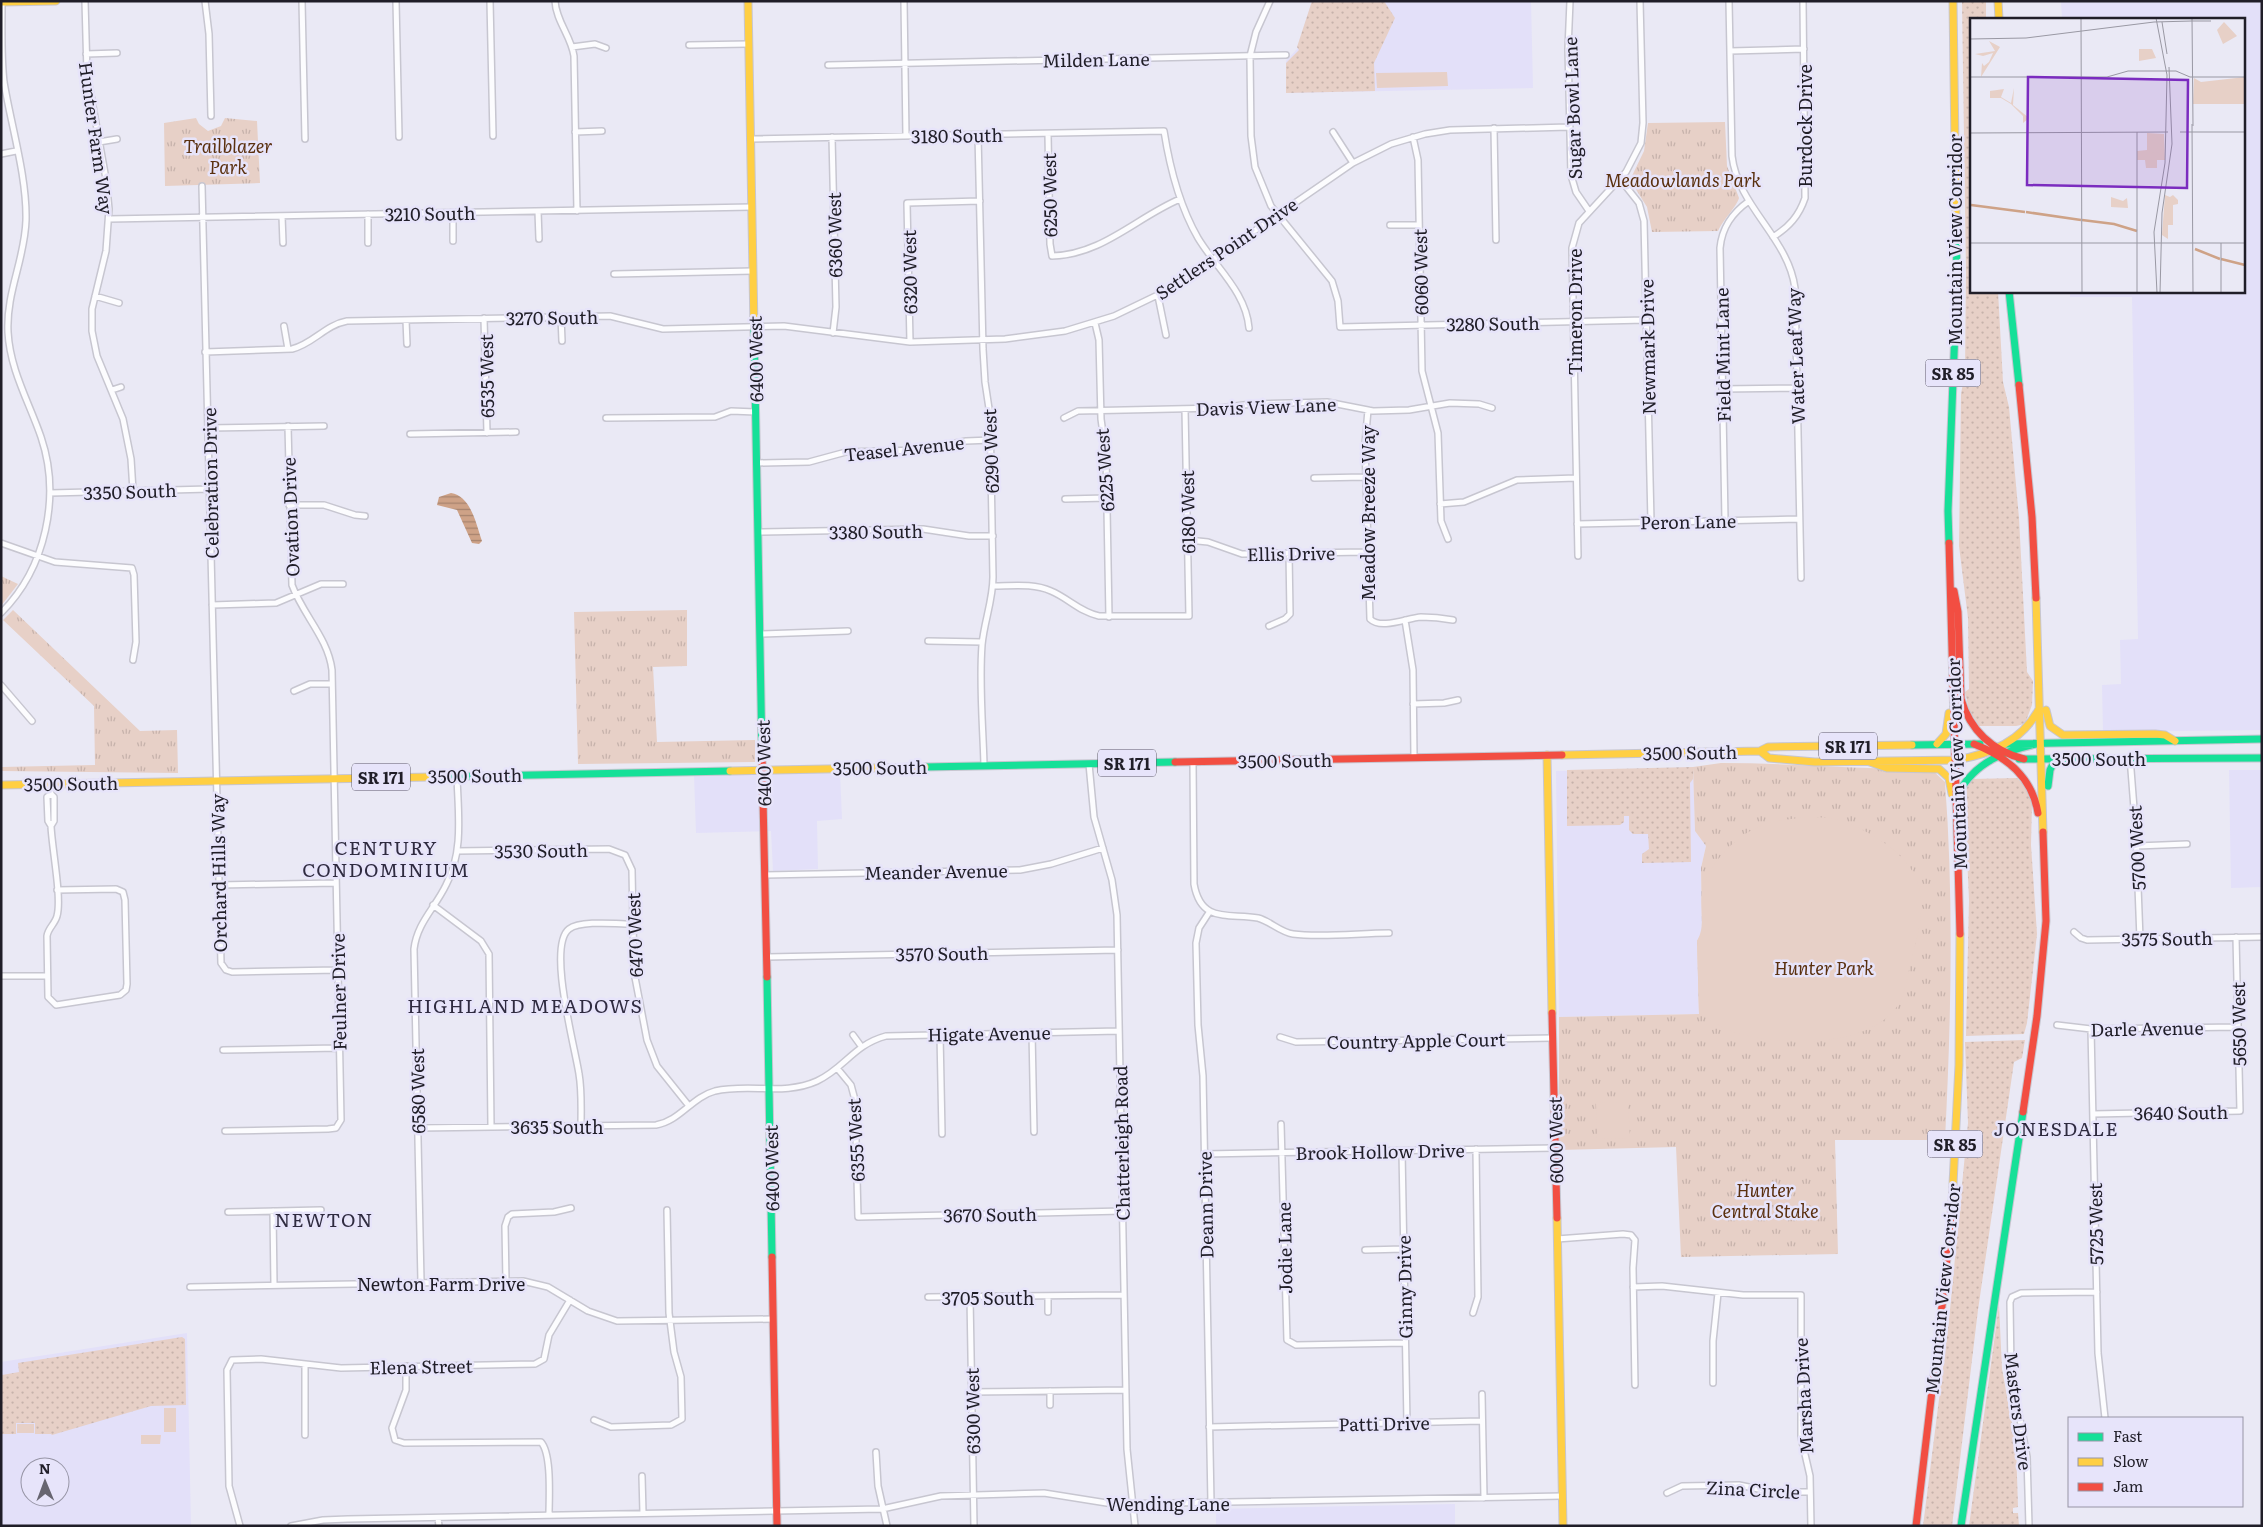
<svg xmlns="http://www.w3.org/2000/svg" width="2263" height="1527" viewBox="0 0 2263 1527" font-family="Literata,serif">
<defs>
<pattern id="grass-dots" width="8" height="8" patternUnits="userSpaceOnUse" patternTransform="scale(1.25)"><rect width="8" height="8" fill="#e7d0c7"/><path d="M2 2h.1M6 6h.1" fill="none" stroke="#c6b2ab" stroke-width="1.8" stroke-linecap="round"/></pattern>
<pattern id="park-tufts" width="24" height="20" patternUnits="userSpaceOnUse" patternTransform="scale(1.25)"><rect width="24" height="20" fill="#e7d0c7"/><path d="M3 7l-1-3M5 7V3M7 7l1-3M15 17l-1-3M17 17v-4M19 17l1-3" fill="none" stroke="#c6b2ab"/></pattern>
<pattern id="water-rules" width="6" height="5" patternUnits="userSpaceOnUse" patternTransform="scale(1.25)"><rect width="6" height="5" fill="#cea287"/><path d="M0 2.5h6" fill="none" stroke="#a7836e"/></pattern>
</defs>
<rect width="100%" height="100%" fill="#eae9f5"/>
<!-- built -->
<path fill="#e3e0f9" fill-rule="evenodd" d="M1312 1H1531L1533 88 1286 93V61L1297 49Z
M2061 1H2262V730L2103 732 2102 685 2121 684 2120 640 2138 639 2132 297H2070V291H2244V19H2062Z
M1693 767 1695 831 1706 846 1701 868 1702 932 1697 941 1699 1014 1559 1017 1556 771Z
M2229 770H2262V887L2231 888Z
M840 772 842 819 817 821 818 869 773 871 771 831 696 833 694 775Z
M187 1333 191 1526H1V1362ZM30 1467H60V1497H30Z
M1455 1504V1526H1216V1509Z"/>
<!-- grass -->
<path fill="url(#grass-dots)" d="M1312 1H1384L1395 18 1374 63 1375 91 1286 93V63L1299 50 1297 47Z
M1962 1H1986V19H1972V291H1998L2003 382 2009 407 2019 518 2027 672 2033 681 2032 705 2026 721 2021 725 2016 726H1979L1969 710 1965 692 1969 689 1968 618 1959 546 1961 394 1965 372 1966 272Z
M1693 767V779L1690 783 1691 862 1642 863V854L1649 849 1648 834H1633L1629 830V816H1624V822L1620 825 1567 826V770Z
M2017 778 2026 787 2032 803 2031 845 2037 934 2027 1023 2024 1034 1966 1036 1969 900 1966 833 1962 807 1964 790 1971 779Z
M2025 1040 2022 1058 2014 1062 1978 1310 1952 1526H1923L1949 1320 1968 1123 1965 1042Z
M1999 1305 2002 1369 2016 1445 2018 1507 2013 1508V1513H2018L2019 1526H1969Z
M182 1337 185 1339 186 1405 151 1406 52 1435 51 1434H35V1423H16V1434H2V1375L19 1372 18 1363Z"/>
<!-- park -->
<path fill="url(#park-tufts)" d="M196 118 199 124 208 131 221 126 225 118 257 121 260 183 165 186 164 123Z
M1725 122 1727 166 1739 198C1737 206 1723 220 1718 231L1652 232 1647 207 1630 180 1644 151 1648 123Z
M1 576 18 584 1 606Z
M13 610 140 731 177 730 178 773 1 771V767L95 765 94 706 3 620Z
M687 610V666L653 667 657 742 755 740V762L578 764 574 612Z
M1721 763C1791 763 1861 770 1931 769L1945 782C1954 901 1951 1021 1945 1140H1835L1838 1254 1681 1257 1676 1147 1559 1150V1017L1699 1014 1697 941 1702 932 1701 868 1706 846 1695 831 1693 767Z"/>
<!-- garden -->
<path fill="#e7d0c7" d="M1447 72 1448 86 1377 88 1376 73Z
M1807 817C1814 817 1822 817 1830 818 1857 823 1903 849 1915 876 1927 901 1919 933 1912 957 1908 971 1906 993 1898 1005 1869 1049 1782 1046 1736 1033 1723 1029 1711 1019 1699 1014L1697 941C1707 924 1698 906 1703 888 1710 863 1735 837 1758 827 1773 820 1791 819 1807 817Z
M1628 1102 1630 1138 1597 1139 1596 1103Z
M1685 1235H1697V1253H1686Z
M164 1408H176V1432H164Z
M17 1424H34V1433H17Z
M141 1435H161L160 1444H141Z"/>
<!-- water -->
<path fill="url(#water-rules)" d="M451 493C471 496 476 524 482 541L479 544 472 543 457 510 437 505 439 497Z"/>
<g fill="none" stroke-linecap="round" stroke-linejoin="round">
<!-- street casing -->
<g stroke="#c7c6d0" stroke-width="8">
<path id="street" d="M85 1 87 73 106 179 109 209 106 251 92 309V331L97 356 123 419 131 459 133 491
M205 1 209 34 211 116
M302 1 305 139
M396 1 399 137
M490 1 493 136
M555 1C556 21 571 36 574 56L577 211
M904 1 906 136
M1270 1 1256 32 1250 56 1251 136 1255 167 1271 206 1332 281 1338 301 1340 327 1646 320
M1570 1 1568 49 1571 175 1576 192 1589 211
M1729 1 1732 156C1738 207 1788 237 1795 288L1801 578
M689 45 748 44
M572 47 595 44 606 48
M1730 51 1804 49
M86 54 117 53
M828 65 1286 55
M1494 128 1496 240
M575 132 602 131
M1333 132 1353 163
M1048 134 1050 244 1052 256C1102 255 1137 217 1180 199
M978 135 983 349 985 382 990 415 993 577C993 600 984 622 982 645 979 685 983 726 984 765
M832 137 836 307 833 333
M1413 137 1418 160 1422 371 1438 433 1441 521 1448 539
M750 139 1164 131C1170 169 1179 205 1198 238 1216 268 1246 292 1249 328
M99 142 117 139
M1 154 16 151
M1620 179 1639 203 1644 221 1651 522
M202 186 221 963 226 970 232 972 338 970
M538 211 539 239
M453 213V241
M368 214V243
M282 216 283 243
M109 219 752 207
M1390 225H1419
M1773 237C1789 227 1799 216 1805 198L1803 1
M614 274 753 271
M95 296 119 303
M1158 296 1166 335
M561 317 562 341
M484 318 487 433
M406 320 407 344
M1095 323 1099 340 1101 419 1106 455 1109 617
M284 326 288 349
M910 342 907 203 980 201
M205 352 292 349C313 344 325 325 347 321L610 316 663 329 784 326 910 342 1005 339 1065 331 1114 316 1170 289 1353 163 1391 144 1425 134 1450 130 1569 127
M1722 389 1797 388
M112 390 121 387
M1368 410 1365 444 1370 619C1381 630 1407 618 1421 617 1432 617 1442 618 1453 620
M606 418 715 417 731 411 756 412
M1064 418 1078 411 1219 408 1252 404 1327 402 1373 411 1409 410 1450 403 1479 404 1492 408
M208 428 324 426
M410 434 516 432
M757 463 809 462 846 452 920 450 966 441 991 440
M1314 478 1365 477
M50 493 210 489
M1065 499 1107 498
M1440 504 1464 502 1517 480 1576 478
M289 505H324L355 515 365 516
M1725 520 1720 248C1722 227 1732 213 1749 201
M1577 524 1799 519
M759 532 923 529 969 536H993
M1188 540 1208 542 1242 554 1367 552
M1 543 55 562 132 568 134 575 136 642 133 660
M1578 556 1572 248 1579 223 1626 172 1641 143 1643 123 1640 1
M993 586C1012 586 1033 583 1051 591 1068 598 1080 612 1099 616H1189L1185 409
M212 605 276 603 321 584H343
M1 613C46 568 61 496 41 437 29 402 10 370 8 332 6 292 25 259 26 220 27 177 11 125 4 82 1 56 2 28 2 2
M1405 620 1413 670 1414 757
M1269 626 1285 619 1290 614 1289 553
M761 634 848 631
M928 641 982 642
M1 685 32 721
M294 691 310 684H332
M1413 704 1444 703 1458 700
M2130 757 2136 834 2140 939
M1193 762 1194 884C1201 924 1229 913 1258 918 1270 921 1280 932 1293 934 1321 938 1360 933 1389 933
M1089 764 1094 817 1112 880 1117 915 1127 1449 1135 1526
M50 784 51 794 54 797V821L51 826C52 849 62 898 57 916 55 924 48 928 47 936L48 997 56 1005 120 995 126 990 127 984 125 900 123 892 116 889 57 890
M51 794 47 797 48 821 51 826
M2137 846 2187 844
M457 851 609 849 625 855 632 870 634 972 647 1040 657 1066 689 1106
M765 875 1020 870 1051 864 1103 848
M219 885 336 883
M433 905 481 941 489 954 491 1126
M1210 911 1199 928 1196 943 1198 1025 1203 1076 1211 1503
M2074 932 2081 938 2087 940 2262 937
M767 957 1118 950
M1 976H47
M2057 1025 2091 1029 2238 1027
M2091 1029 2098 1353 2105 1418
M1032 1032 1034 1132
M940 1034 942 1134
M853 1035 861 1046
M1280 1037 1296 1042 1553 1038
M223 1050 339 1048
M837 1068 851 1085 855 1100 858 1217 1123 1211
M2093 1114 2240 1111 2236 937
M1281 1124 1287 1340 1296 1345 1405 1343
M581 1127C581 1109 582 1091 579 1074 575 1047 547 946 569 929 581 920 618 924 633 924
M418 1128 656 1125C680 1121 692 1097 715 1091 749 1083 784 1096 817 1081 845 1068 853 1045 886 1036L1119 1031
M225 1131 328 1129 336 1128 341 1120 332 670C328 638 303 615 292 585L288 426
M1402 1151 1407 1423
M1204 1154 1555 1148
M273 1211 274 1285
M228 1212 321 1210
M1557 1239 1623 1234 1631 1235 1635 1240 1633 1268 1635 1385
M1365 1250 1404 1249
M506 1281 505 1226 508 1217 512 1214 554 1212 571 1208
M421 1282 414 949C417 923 435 908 446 885 464 852 458 812 457 776
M190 1287 523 1281 548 1287 588 1311 617 1321 773 1319
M1633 1287 1662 1286 1743 1295H1801V1437L1810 1476 1811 1526
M1048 1296V1312
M928 1297 1124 1295
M970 1297 974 1526
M1473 1313 1478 1297 1476 1149
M305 1365V1435
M406 1366V1390L392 1428 395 1440 404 1443 541 1442C552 1454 549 1499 549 1515
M1713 1383V1341L1718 1293
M1050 1391V1405
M971 1392 1126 1390
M1482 1394 1484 1498
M594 1420 611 1427 671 1425 682 1419 681 1377 674 1352 669 1313 667 1210
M1209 1427 1482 1421
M876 1452 878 1486 887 1526
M642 1476 643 1513
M1667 1493 1682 1486 1739 1485 1773 1492H1810
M438 1518 439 1526
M240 1526 229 1486 227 1370 232 1360 261 1359 341 1368 535 1364 544 1359 549 1335 570 1300
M291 1526 323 1520 348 1519 882 1509 941 1496 1044 1493 1113 1504 1562 1496
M2029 1526 2027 1457 2011 1371 2010 1302 2012 1297 2021 1293 2097 1292"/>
</g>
<!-- fast casing -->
<g stroke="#c7c6d0" stroke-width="9">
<path id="fast" d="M2009 291 2019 385
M754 328 762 754
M1949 543 1948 511 1957 277 1956 222
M2006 744 2262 739
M1912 745 1980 744
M2019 759 2262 758
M925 767 1175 762
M432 777 730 771
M2048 786 2050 770 2056 758
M1958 794C1975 761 2007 750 2041 743
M767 977 772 1257
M1961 1526 2023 1112"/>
</g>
<!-- slow casing -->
<g stroke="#c7c6d0" stroke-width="9">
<path id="slow" d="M748 1 754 328
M1953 1 1956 222
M1998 1 1999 19
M1 2 56 1
M2036 598 2043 832
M2046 710 2050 726 2063 735 2155 734 2165 735 2175 741
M1937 744 1946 734 1949 713
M1760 751 1769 758 1815 762 1960 760
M1547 755 1552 1013
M1562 755 1760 751 1768 747 1912 745
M1956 760C1991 754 2022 741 2039 709
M1870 762 1887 768 1939 769 1949 778 1952 794
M730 771 925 767
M1 785 432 777
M1952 1204 1959 1065 1960 934
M1557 1218 1563 1526"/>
</g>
<!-- jam casing -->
<g stroke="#c7c6d0" stroke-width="9">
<path id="jam" d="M2019 385 2032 517 2036 598
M1949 543 1960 934
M1954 591 1958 612 1961 699C1970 730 1992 751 2024 759
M1974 744C2007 757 2032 777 2038 813
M762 754 767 977
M1175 762 1562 755
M1552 1013 1557 1218
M2023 1112 2037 1016 2046 921 2043 832
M772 1257 777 1526
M1916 1526 1944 1289 1952 1204"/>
</g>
<!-- street -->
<use href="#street" stroke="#fcfcfe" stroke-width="5"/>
<!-- fast -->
<use href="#fast" stroke="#16e098" stroke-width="7"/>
<!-- slow -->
<use href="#slow" stroke="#ffcf43" stroke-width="7"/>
<!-- jam -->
<use href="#jam" stroke="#f24e42" stroke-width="7"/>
</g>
<g text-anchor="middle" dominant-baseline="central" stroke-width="5" stroke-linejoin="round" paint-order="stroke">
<!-- shield labels -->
<g fill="#e7e4fa" stroke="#5c5967" stroke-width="1">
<rect x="1925.5" y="359.5" width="55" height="27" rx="4"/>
<rect x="1819" y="732.5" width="58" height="27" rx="4"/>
<rect x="1098" y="749.5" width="58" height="27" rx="4"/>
<rect x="352" y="763.5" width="58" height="27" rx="4"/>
<rect x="1927.5" y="1130.5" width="55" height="27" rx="4"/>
</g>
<g font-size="16" font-weight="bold" fill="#201e28">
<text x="1953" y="373">SR 85</text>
<text x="1848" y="746">SR 171</text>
<text x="1127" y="763">SR 171</text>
<text x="381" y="777">SR 171</text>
<text x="1955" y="1144">SR 85</text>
</g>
<!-- street labels -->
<g font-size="18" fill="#201e28" stroke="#e7e4fa">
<text transform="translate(1096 59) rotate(-1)">Milden Lane</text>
<text transform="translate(1572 108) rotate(-92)">Sugar Bowl Lane</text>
<text transform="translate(1804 126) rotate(-90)">Burdock Drive</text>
<text transform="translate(957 135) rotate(-1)">3180 South</text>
<text transform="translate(97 138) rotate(82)">Hunter Farm Way</text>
<text transform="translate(1049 195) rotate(-91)">6250 West</text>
<text transform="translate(430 213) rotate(-1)">3210 South</text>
<text transform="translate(834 235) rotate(-91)">6360 West</text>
<text transform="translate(1954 240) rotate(-90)">Mountain View Corridor</text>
<text transform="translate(1226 248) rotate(-34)">Settlers Point Drive</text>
<text transform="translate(909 272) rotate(-91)">6320 West</text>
<text transform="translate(1420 272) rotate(-91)">6060 West</text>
<text transform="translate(1574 312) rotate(-90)">Timeron Drive</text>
<text transform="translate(552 317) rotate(-1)">3270 South</text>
<text transform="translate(1493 323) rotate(-1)">3280 South</text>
<text transform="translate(1647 347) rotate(-91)">Newmark Drive</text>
<text transform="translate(1722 355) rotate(-91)">Field Mint Lane</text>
<text transform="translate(1795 356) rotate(-92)">Water Leaf Way</text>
<text transform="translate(755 359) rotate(-91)">6400 West</text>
<text transform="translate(486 376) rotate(-91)">6535 West</text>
<text transform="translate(1266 406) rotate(-2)">Davis View Lane</text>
<text transform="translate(904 448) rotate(-6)">Teasel Avenue</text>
<text transform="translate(990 451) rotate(-92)">6290 West</text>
<text transform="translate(1104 470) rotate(-94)">6225 West</text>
<text transform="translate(210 483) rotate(-91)">Celebration Drive</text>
<text transform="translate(130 491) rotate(-2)">3350 South</text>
<text transform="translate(1187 512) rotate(-91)">6180 West</text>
<text transform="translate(1367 513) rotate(-90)">Meadow Breeze Way</text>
<text transform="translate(290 517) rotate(-92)">Ovation Drive</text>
<text transform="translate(1688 521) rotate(-1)">Peron Lane</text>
<text transform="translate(876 531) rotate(-1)">3380 South</text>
<text transform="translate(1291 553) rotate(-1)">Ellis Drive</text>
<text transform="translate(1690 752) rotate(-1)">3500 South</text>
<text x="2099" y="758">3500 South</text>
<text transform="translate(1285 760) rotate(-1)">3500 South</text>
<text transform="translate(763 763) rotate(-91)">6400 West</text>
<text transform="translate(1956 764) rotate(-92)">Mountain View Corridor</text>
<text transform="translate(880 767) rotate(-1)">3500 South</text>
<text transform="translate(475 775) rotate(-1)">3500 South</text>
<text transform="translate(71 783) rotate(-1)">3500 South</text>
<text transform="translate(2136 848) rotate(-93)">5700 West</text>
<text transform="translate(541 850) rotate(-1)">3530 South</text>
<text transform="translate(936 871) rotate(-1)">Meander Avenue</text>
<text transform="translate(218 873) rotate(-91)">Orchard Hills Way</text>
<text transform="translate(634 935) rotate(-92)">6470 West</text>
<text transform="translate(2167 938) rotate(-1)">3575 South</text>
<text transform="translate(942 953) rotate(-1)">3570 South</text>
<text transform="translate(338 992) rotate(-91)">Feulner Drive</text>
<text transform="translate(2238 1024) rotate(-91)">5650 West</text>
<text transform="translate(2147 1028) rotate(-1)">Darle Avenue</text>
<text transform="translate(989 1033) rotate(-1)">Higate Avenue</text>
<text transform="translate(1416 1040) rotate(-1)">Country Apple Court</text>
<text transform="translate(417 1091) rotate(-91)">6580 West</text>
<text transform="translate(2181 1112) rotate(-1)">3640 South</text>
<text x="557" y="1126">3635 South</text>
<text transform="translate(855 1140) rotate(-93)">6355 West</text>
<text transform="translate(1555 1140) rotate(-91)">6000 West</text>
<text transform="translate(1121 1143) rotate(-91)">Chatterleigh Road</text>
<text transform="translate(1380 1151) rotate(-1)">Brook Hollow Drive</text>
<text transform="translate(771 1168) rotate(-91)">6400 West</text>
<text transform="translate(1205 1205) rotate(-91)">Deann Drive</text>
<text transform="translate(990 1214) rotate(-1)">3670 South</text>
<text transform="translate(2095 1224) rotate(-91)">5725 West</text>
<text transform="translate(1284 1248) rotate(-91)">Jodie Lane</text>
<text x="441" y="1283">Newton Farm Drive</text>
<text transform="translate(1404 1287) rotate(-91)">Ginny Drive</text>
<text transform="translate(1942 1289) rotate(-84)">Mountain View Corridor</text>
<text x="988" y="1297">3705 South</text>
<text transform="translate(421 1366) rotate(-1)">Elena Street</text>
<text transform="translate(1803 1396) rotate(-93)">Marsha Drive</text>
<text transform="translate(972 1411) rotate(-91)">6300 West</text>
<text transform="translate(2019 1411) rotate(83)">Masters Drive</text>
<text transform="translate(1384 1423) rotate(-1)">Patti Drive</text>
<text transform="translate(1753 1489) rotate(3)">Zina Circle</text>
<text x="1168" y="1503">Wending Lane</text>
</g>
<!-- park labels -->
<g font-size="18" font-style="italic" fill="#5a300f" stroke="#e7e4fa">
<text x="228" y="145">Trailblazer<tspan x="228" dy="21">Park</tspan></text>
<text x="1683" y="179">Meadowlands Park</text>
<text x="1824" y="967">Hunter Park</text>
<text x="1765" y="1189">Hunter<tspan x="1765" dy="21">Central Stake</tspan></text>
</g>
<!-- neighbourhood labels -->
<g font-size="19" letter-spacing="1" fill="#2f2b40" stroke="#e7e4fa">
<text x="386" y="847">CENTURY<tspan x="386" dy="22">CONDOMINIUM</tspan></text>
<text x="525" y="1005">HIGHLAND MEADOWS</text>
<text x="2056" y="1128">JONESDALE</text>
<text x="324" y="1219">NEWTON</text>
</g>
</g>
<!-- overview -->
<g transform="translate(1970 18)">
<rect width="275" height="275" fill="#eae9f5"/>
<path d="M254 4 267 18 253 26 247 12ZM195 177 200 179 203 177 208 182V186L203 187V207H198V221L192 217ZM141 179 153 183 157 180 158 190 141 189Z" fill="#e7d0c7"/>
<path d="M19 23 30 29 11 59 12 45 14 48 19 44 23 35 13 38 5 36 25 33ZM169 31H182L186 40 169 43ZM275 59V86H223L224 60 231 64ZM44 70 43 87 59 100 53 105V98L41 86 31 80H20V73L34 71 31 79 41 85ZM177 115 194 116 195 142H187V150H176L175 142H167V133L177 132Z" fill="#e7d0c7"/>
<path d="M177 127a8 8 0 1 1 16 0a8 8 0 1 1-16 0Z" fill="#e7d0c7"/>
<path fill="none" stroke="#cea287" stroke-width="2.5" d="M1 187 55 194M56 194 111 202M112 202 144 206 167 213M225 231 250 241M251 241 275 247"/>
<path fill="none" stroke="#9998a3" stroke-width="1" d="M111 0 112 275M186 0 197 57 195 145 184 214 187 275M222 0 223 108M222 3H241M184 4 222 3M192 4 197 36M0 21 56 20 184 4M0 59H137L158 53H206L220 59H275M0 65V225M222 106 223 275M167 114V275M210 114H275M0 115 198 114M0 225H275M251 225V275M190 275 192 195 202 126 199 49"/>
<path fill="#7b2cbf" fill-opacity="0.15" stroke="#7b2cbf" stroke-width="2.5" d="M58 59 218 62 217 170 57 167Z"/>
<rect width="275" height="275" fill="none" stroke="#201e28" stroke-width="2.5"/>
</g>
<!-- border -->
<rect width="2263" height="1527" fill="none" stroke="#201e28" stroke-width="5"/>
<!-- legend -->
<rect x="2068" y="1417" width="175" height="90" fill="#e7e4fa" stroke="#9795a6"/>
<rect x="2078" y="1433" width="25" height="8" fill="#16e098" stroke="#9795a6"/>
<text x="2113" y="1442" font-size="15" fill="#201e28">Fast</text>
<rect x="2078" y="1458" width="25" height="8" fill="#ffcf43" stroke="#9795a6"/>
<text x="2113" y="1467" font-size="15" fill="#201e28">Slow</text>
<rect x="2078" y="1483" width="25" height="8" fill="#f24e42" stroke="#9795a6"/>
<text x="2113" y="1492" font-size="15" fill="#201e28">Jam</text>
<!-- north arrow -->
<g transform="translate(45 1482) rotate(359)"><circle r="24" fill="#e7e4fa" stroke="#9795a6"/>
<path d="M0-4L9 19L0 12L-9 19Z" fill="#676570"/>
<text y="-8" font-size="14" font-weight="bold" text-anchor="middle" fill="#201e28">N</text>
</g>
</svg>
